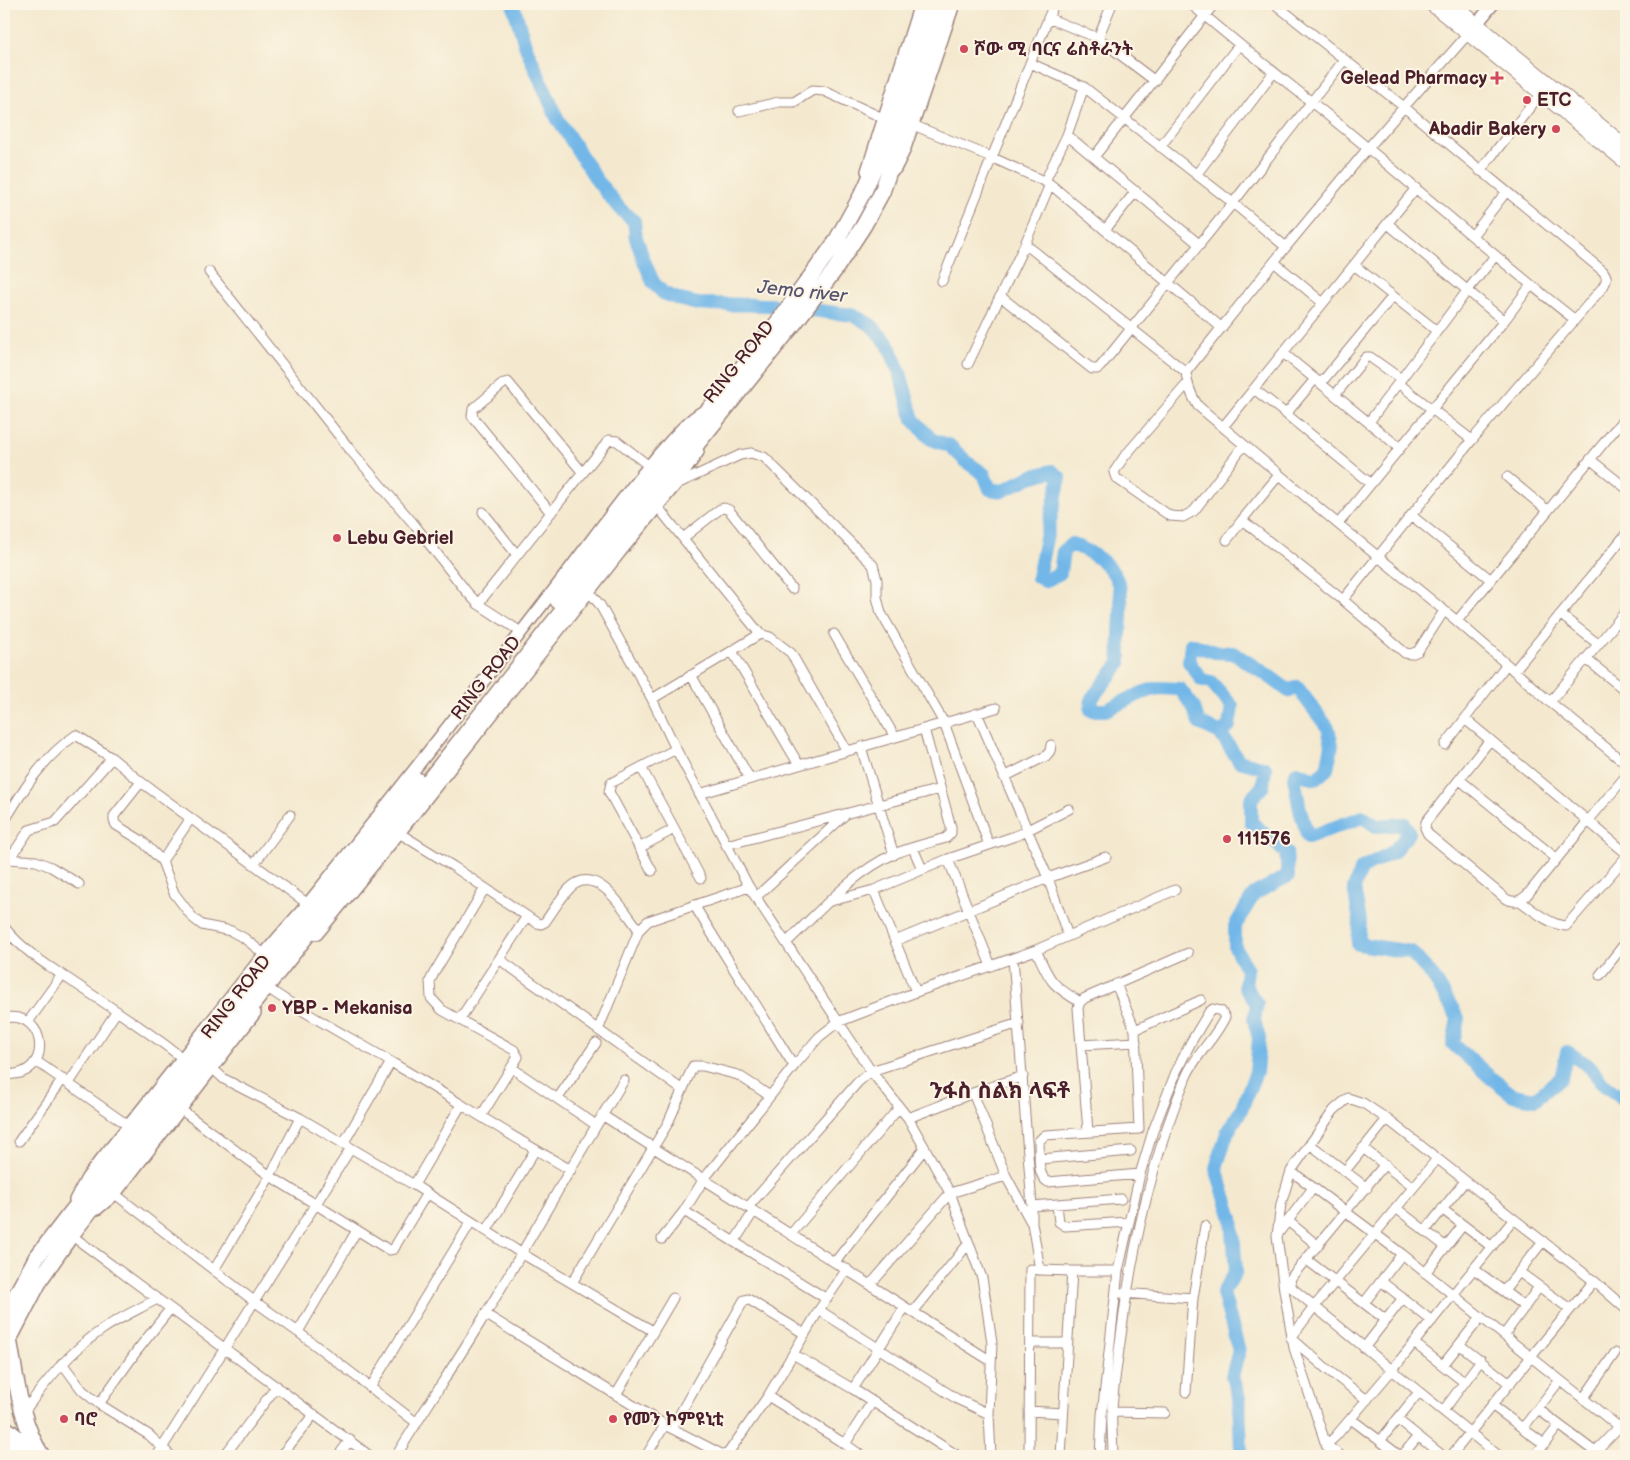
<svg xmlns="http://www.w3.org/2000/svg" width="1630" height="1460" viewBox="0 0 1630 1460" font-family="'Balsamiq Sans','Noto Sans Ethiopic',sans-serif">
<rect width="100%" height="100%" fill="#fcf5e5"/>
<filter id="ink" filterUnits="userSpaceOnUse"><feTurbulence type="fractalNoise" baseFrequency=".02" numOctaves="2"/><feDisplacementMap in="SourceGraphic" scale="10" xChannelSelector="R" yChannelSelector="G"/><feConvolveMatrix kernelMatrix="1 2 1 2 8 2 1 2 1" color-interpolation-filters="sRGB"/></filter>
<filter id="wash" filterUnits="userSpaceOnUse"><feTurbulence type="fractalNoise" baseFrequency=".0096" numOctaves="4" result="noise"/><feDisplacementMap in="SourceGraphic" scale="20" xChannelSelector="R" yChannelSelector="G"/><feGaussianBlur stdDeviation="1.12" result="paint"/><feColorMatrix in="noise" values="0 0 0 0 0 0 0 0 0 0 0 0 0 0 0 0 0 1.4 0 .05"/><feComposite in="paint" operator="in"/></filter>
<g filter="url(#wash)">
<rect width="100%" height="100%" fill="#f4e9cf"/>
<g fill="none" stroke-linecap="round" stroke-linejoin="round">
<!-- river -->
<path stroke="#72b7e8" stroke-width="14" d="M513 4 525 45 557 118 598 182 620 209 634 221 636 238 644 261 653 282 663 293 681 300 698 304 769 305 853 315 871 325 888 344 900 373 913 419 931 439 950 446 968 463 984 474 990 489 1002 491 1030 477 1052 471 1060 478 1048 529 1038 577 1045 581 1060 573 1063 551 1072 544C1141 572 1116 606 1120 663L1092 698 1091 710H1106L1142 693 1158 688 1180 689 1193 706 1199 723 1220 733 1239 761 1265 768 1263 786 1251 799V822L1286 852 1288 876 1254 894 1235 926V947L1247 970 1245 986 1257 1004 1254 1020 1259 1038 1256 1072 1240 1112 1227 1133 1216 1168 1232 1218 1236 1271 1223 1293 1239 1351 1232 1376 1239 1398 1241 1451 1242 1456
M1220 733 1229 726 1232 706 1211 682 1202 680 1189 662 1191 644 1215 652 1233 653 1266 674 1289 691 1297 687 1328 728 1332 745 1327 769 1315 779 1297 772 1294 777 1300 810 1308 837 1363 817 1376 826 1405 824 1409 833 1393 852 1362 868 1354 888 1360 921 1358 944 1411 952 1434 978 1458 1018 1453 1044 1491 1078 1513 1095 1535 1099 1561 1078 1567 1052 1589 1066 1603 1084 1626 1101"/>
</g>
</g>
<g filter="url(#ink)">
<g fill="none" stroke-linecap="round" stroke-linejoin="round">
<!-- minor casing -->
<g stroke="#9f847d" stroke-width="11">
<path id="minor" d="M1191 4C1243 49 1299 91 1352 135 1426 196 1498 260 1574 319
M1275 4 1404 107 1603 271C1608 278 1607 280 1603 287L1472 440 1343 600
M1048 18 1098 38 1155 81
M1468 34 1368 148 1286 247 1186 372C1187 385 1191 395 1198 406L1338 524 1457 621 1550 702 1626 764
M1098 38 1112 4
M1030 63 1084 87 1233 203 1286 247
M739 111 779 102H794L813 90 824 91 883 118
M913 125 991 157 1050 184 1222 328
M1067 135 1200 245
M1160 147 1239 45
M1094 157 1214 4
M1480 171 1542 92
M1196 175 1274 72
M1045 181 1067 135 1084 87
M1388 224 1504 321
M1105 230 1136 191
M1472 236 1506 192
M1025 244 1186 372
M1274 262 1323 303
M1354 265 1437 331
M209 272 352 452 413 523 466 591 478 604 521 632
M942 281 1054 4
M1000 296 1092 369H1097L1100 367 1233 203 1344 60
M1283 353 1400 448
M968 364 1025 244 1050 184
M1315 379 1286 414 1371 484
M1321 383 1393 296
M1398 383 1472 440
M1187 384 1124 457 1114 472 1116 478 1170 516 1183 517 1194 511 1244 445
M1254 389 1286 414
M1335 395 1366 357H1370L1401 379
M1369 422 1467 291 1495 256
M1223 427 1416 188
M1591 460 1626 488
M1279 475 1242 520 1343 600 1405 653 1411 654 1418 651 1444 611
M1507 477 1548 511
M677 484 740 455 751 453 764 457 873 565 877 580V597L881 613 944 723 989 845 948 859 874 890 831 901
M657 506 760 634 770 637 791 653 847 751
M483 512 517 555
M551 513 472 416 473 409 504 383 508 382 583 473
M1411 515 1491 580
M1338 524 1504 321 1531 285
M683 538 720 509 724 508 729 510 792 589
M1227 540 1242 520
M586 588 600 605 652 699 676 749 749 887 871 1071 908 1118 950 1193 982 1278 986 1302 992 1343 989 1414 991 1456
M478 604 609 440 617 441 649 466
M1561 615 1598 644
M1457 621 1626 416
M834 634 895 737
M732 651 799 765
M1586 659 1626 691
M1514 671 1626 534
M691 675 750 779
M652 699 760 634
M1550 702 1626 611
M977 713 1048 878 1068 936
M1465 719 1588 821 1527 895C1519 902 1515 903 1506 899L1428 834 1425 828 1426 822 1490 740
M1445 745 1506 665
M861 747 894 855
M641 767 701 878
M1626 776 1588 821 1626 853
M1004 777 1046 756 1050 751 1051 745
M1460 780 1557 859
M141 782 114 816V821L116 825 142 841 162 861 174 893 193 918 202 925 231 931 244 938 264 954
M699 794 996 708
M4 822C23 790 44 756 76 735L112 758 141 782 308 904
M399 833 454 867 537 923 541 924 545 922C553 911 561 897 570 888 597 862 625 912 639 930
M726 845 940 789
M989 845 1018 835 1069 809
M639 848 674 829
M913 848 922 869
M8 859 36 861 51 867 79 884
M948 859 991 966
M162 861 191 818
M4 862 15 851 29 830 55 822 112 758
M254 864 290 815
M652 871 609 792 611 783 676 749
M874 890 916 992
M756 897 846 814
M1520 901C1533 910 1550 925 1566 926L1626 857
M694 905 794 1066
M4 927C24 952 50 967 76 984 112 1008 148 1031 181 1057
M895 941 1048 878 1106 857
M786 943C819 912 852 873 894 854 911 847 929 843 946 838L951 833V827L924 729
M4 944 10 935
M1036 950C1050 981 1050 984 1080 1002
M1013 958 1032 1206V1223L1040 1270 1030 1269 1029 1456
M499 959 681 1089
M1600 975 1626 942
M1116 984 1135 1030 1139 1129 1045 1135 1039 1141C1040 1154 1036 1175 1048 1182L1140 1174
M272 991C310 1017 351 1038 391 1062 451 1097 510 1136 571 1170
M4 1018C49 1009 54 1080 4 1074
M460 1019 527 916
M28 1022 62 975
M598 1030 639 930 648 921 749 887
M1135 1030 1201 1000
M1081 1045 1136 1042
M36 1061 129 1126
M212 1068 224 1079 300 1118 351 1148 414 1185 521 1253 653 1331
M512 1068 596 1125
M69 1083 117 1011
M558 1098 596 1043
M180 1109 270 1176 389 1250 394 1249 397 1243 427 1193
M602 1115 913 1312 969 1243
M481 1116 518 1057 514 1050 442 1010 431 998 430 981 434 973 485 888
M908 1118 973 1093 1023 1076
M1088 1131 1078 1008 1080 1002 1085 998 1188 953
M19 1141 63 1079
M343 1144 391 1062
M1311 1145 1367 1188
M1363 1148 1413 1187
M1040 1159 1131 1151
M1385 1164 1293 1275 1290 1280 1292 1288 1392 1370 1514 1219 1594 1281 1531 1357 1619 1427 1591 1456
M1291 1171 1402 1254 1531 1357 1451 1456
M1345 1171 1387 1119
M1006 1176 1031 1222
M414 1185 461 1105
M115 1194 254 1301 298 1332 417 1423
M1057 1205 1059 1222 1065 1226 1129 1222
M1032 1206 1121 1199
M748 1207 858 1082 871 1071 1019 1023
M1396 1208 1446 1247
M1442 1209 1492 1247
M684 1211 827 1299
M1288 1221 1318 1246
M487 1230 535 1150
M1425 1231 1465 1181
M791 1234 899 1108
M71 1235 370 1456
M1277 1235 1313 1188
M662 1239 684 1211 704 1179 794 1066 819 1037 838 1022 916 992 1036 950 1175 890
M734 1242 754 1211
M1307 1260 1386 1320
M835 1262 925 1148
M1474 1269 1525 1307
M214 1270 270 1176 300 1118
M1040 1270 1072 1271 1061 1456
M1072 1271H1118
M1519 1272 1570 1309
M1425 1273 1463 1225
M1594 1281 1626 1309
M1382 1282 1432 1321
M572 1283 668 1123 693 1066H703L738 1075 770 1096
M871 1284 950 1193 1006 1176 973 1093
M1504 1291 1543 1241
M1121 1293 1193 1298
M1364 1303 1402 1254
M819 1310 957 1399 989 1414
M913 1312 991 1361
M485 1314 665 1425 725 1456
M298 1332 357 1230
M1504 1335 1539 1287
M1030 1343H1066
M1414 1343 1464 1382
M1460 1345 1510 1384
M1364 1348 1403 1298
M793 1354 853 1389 958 1456
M62 1363 82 1390 99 1404 149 1435 171 1456
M1443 1365 1481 1317
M370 1388 471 1222
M853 1389 905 1307
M1186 1392 1193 1298 1205 1226
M616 1395 673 1298
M768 1396 845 1444 862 1456
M1583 1399 1615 1353
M1367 1400 1328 1370 1291 1338 1314 1307 1437 1159
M99 1404 136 1352 170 1309
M1493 1406 1544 1444
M1538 1409 1595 1452
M1029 1411 1063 1413
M1443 1411 1481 1360
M24 1412C46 1381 70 1351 103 1329 119 1318 139 1309 157 1299
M1112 1412 1165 1413
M1351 1419 1400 1456
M1398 1420 1443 1456
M1619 1427 1626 1420
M672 1428 744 1300 748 1299 805 1334
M1523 1428 1560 1380
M1380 1441 1419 1392
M845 1444 872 1402
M157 1456 351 1148
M224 1456 277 1386
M281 1456 314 1414
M338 1456 350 1440
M396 1456C425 1409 456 1362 485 1315 532 1237 576 1157 624 1080
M646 1456 665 1425
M726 1456 768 1396 819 1310 847 1269
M1100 1456 1102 1415 1118 1271 1140 1174 1153 1131 1176 1072 1191 1042 1209 1012 1213 1009 1221 1011 1225 1017C1215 1039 1195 1055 1186 1077 1151 1162 1131 1252 1120 1343 1117 1365 1113 1388 1112 1411 1111 1426 1113 1441 1113 1456
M1331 1456 1326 1445 1335 1437 1392 1370 1499 1456
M1341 1456 1326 1445 1294 1348 1284 1290 1277 1236 1281 1204 1291 1171 1334 1110 1348 1098 1363 1103 1387 1119 1514 1219
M1402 1456 1418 1436
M1535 1456 1559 1425"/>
</g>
<!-- tertiary casing -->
<g stroke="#9f847d" stroke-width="14">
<path id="tertiary" d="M1471 31 1493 4
M895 169 904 151 954 4
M867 171 920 4
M317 934 399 833 620 552 676 484 698 452
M75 1200 87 1178 99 1162C155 1094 208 1025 262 957 277 938 294 920 310 901 389 803 466 704 543 604 582 554 618 502 659 454 673 439 686 421 704 411
M97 1209 115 1194 255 1013"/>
</g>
<!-- primary casing -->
<g stroke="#9f847d" stroke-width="16">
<path id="primary" d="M1432 4 1626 162
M1452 4 1626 147"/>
</g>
<!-- trunk casing -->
<g stroke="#9f847d" stroke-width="18">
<path id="trunk" d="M558 601 778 322 835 243 865 189 887 139 932 4
M4 1317 36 1258 66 1219 301 928 417 780
M9 1339C16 1377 20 1423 42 1456
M4 1349 41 1278 71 1235 552 624 796 321 834 271 864 225 882 192 945 4
M4 1427 39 1455
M4 1442 22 1456"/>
</g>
<!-- minor -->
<use href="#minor" stroke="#fff" stroke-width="9"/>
<!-- tertiary -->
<use href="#tertiary" stroke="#fff" stroke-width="11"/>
<!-- primary -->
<use href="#primary" stroke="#fff" stroke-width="14"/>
<!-- trunk -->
<use href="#trunk" stroke="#fff" stroke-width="15"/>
</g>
</g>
<!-- markers -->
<g fill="#d1495b" stroke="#fcf5e5" stroke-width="2">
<circle cx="964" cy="49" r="5"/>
<path d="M1494.5 70.5h5v5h5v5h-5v5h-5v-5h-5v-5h5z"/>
<circle cx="1527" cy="100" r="5"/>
<circle cx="1556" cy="129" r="5"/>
<circle cx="337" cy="538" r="5"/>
<circle cx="1227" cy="839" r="5"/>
<circle cx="272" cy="1008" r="5"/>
<circle cx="64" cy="1419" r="5"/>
<circle cx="613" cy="1419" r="5"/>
</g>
<g text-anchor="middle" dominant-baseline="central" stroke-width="4" stroke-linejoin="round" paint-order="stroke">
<!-- poi labels -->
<g font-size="18" font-weight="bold" fill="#4a1f2b" stroke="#fcf5e5" text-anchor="start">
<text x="974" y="49">ሾው ሚ ባርና ሬስቶራንት</text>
<text x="1487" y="78" text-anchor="end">Gelead Pharmacy</text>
<text x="1537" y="100">ETC</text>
<text x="1546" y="129" text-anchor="end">Abadir Bakery</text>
<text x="347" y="538">Lebu Gebriel</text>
<text x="1237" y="839">111576</text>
<text x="282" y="1008">YBP - Mekanisa</text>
<text x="74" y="1419">ባሮ</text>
<text x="623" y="1419">የመን ኮምዩኒቲ</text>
</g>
<!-- street labels -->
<g font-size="18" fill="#4a1f2b" stroke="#fcf5e5">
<text transform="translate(739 362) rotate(-51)">RING ROAD</text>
<text transform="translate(486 678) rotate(-52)">RING ROAD</text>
<text transform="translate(236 997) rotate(-52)">RING ROAD</text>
</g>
<!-- water labels -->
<g font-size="19" font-style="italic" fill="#58546d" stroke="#fcf5e5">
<text transform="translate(802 292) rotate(6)">Jemo river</text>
</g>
<!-- district labels -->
<g font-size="22" font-weight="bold" fill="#4a1f2b" stroke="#fcf5e5">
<text x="1000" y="1091">ንፋስ ስልክ ላፍቶ</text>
</g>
</g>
<!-- margin -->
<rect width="1630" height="1460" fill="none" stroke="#fcf5e5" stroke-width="20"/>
</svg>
